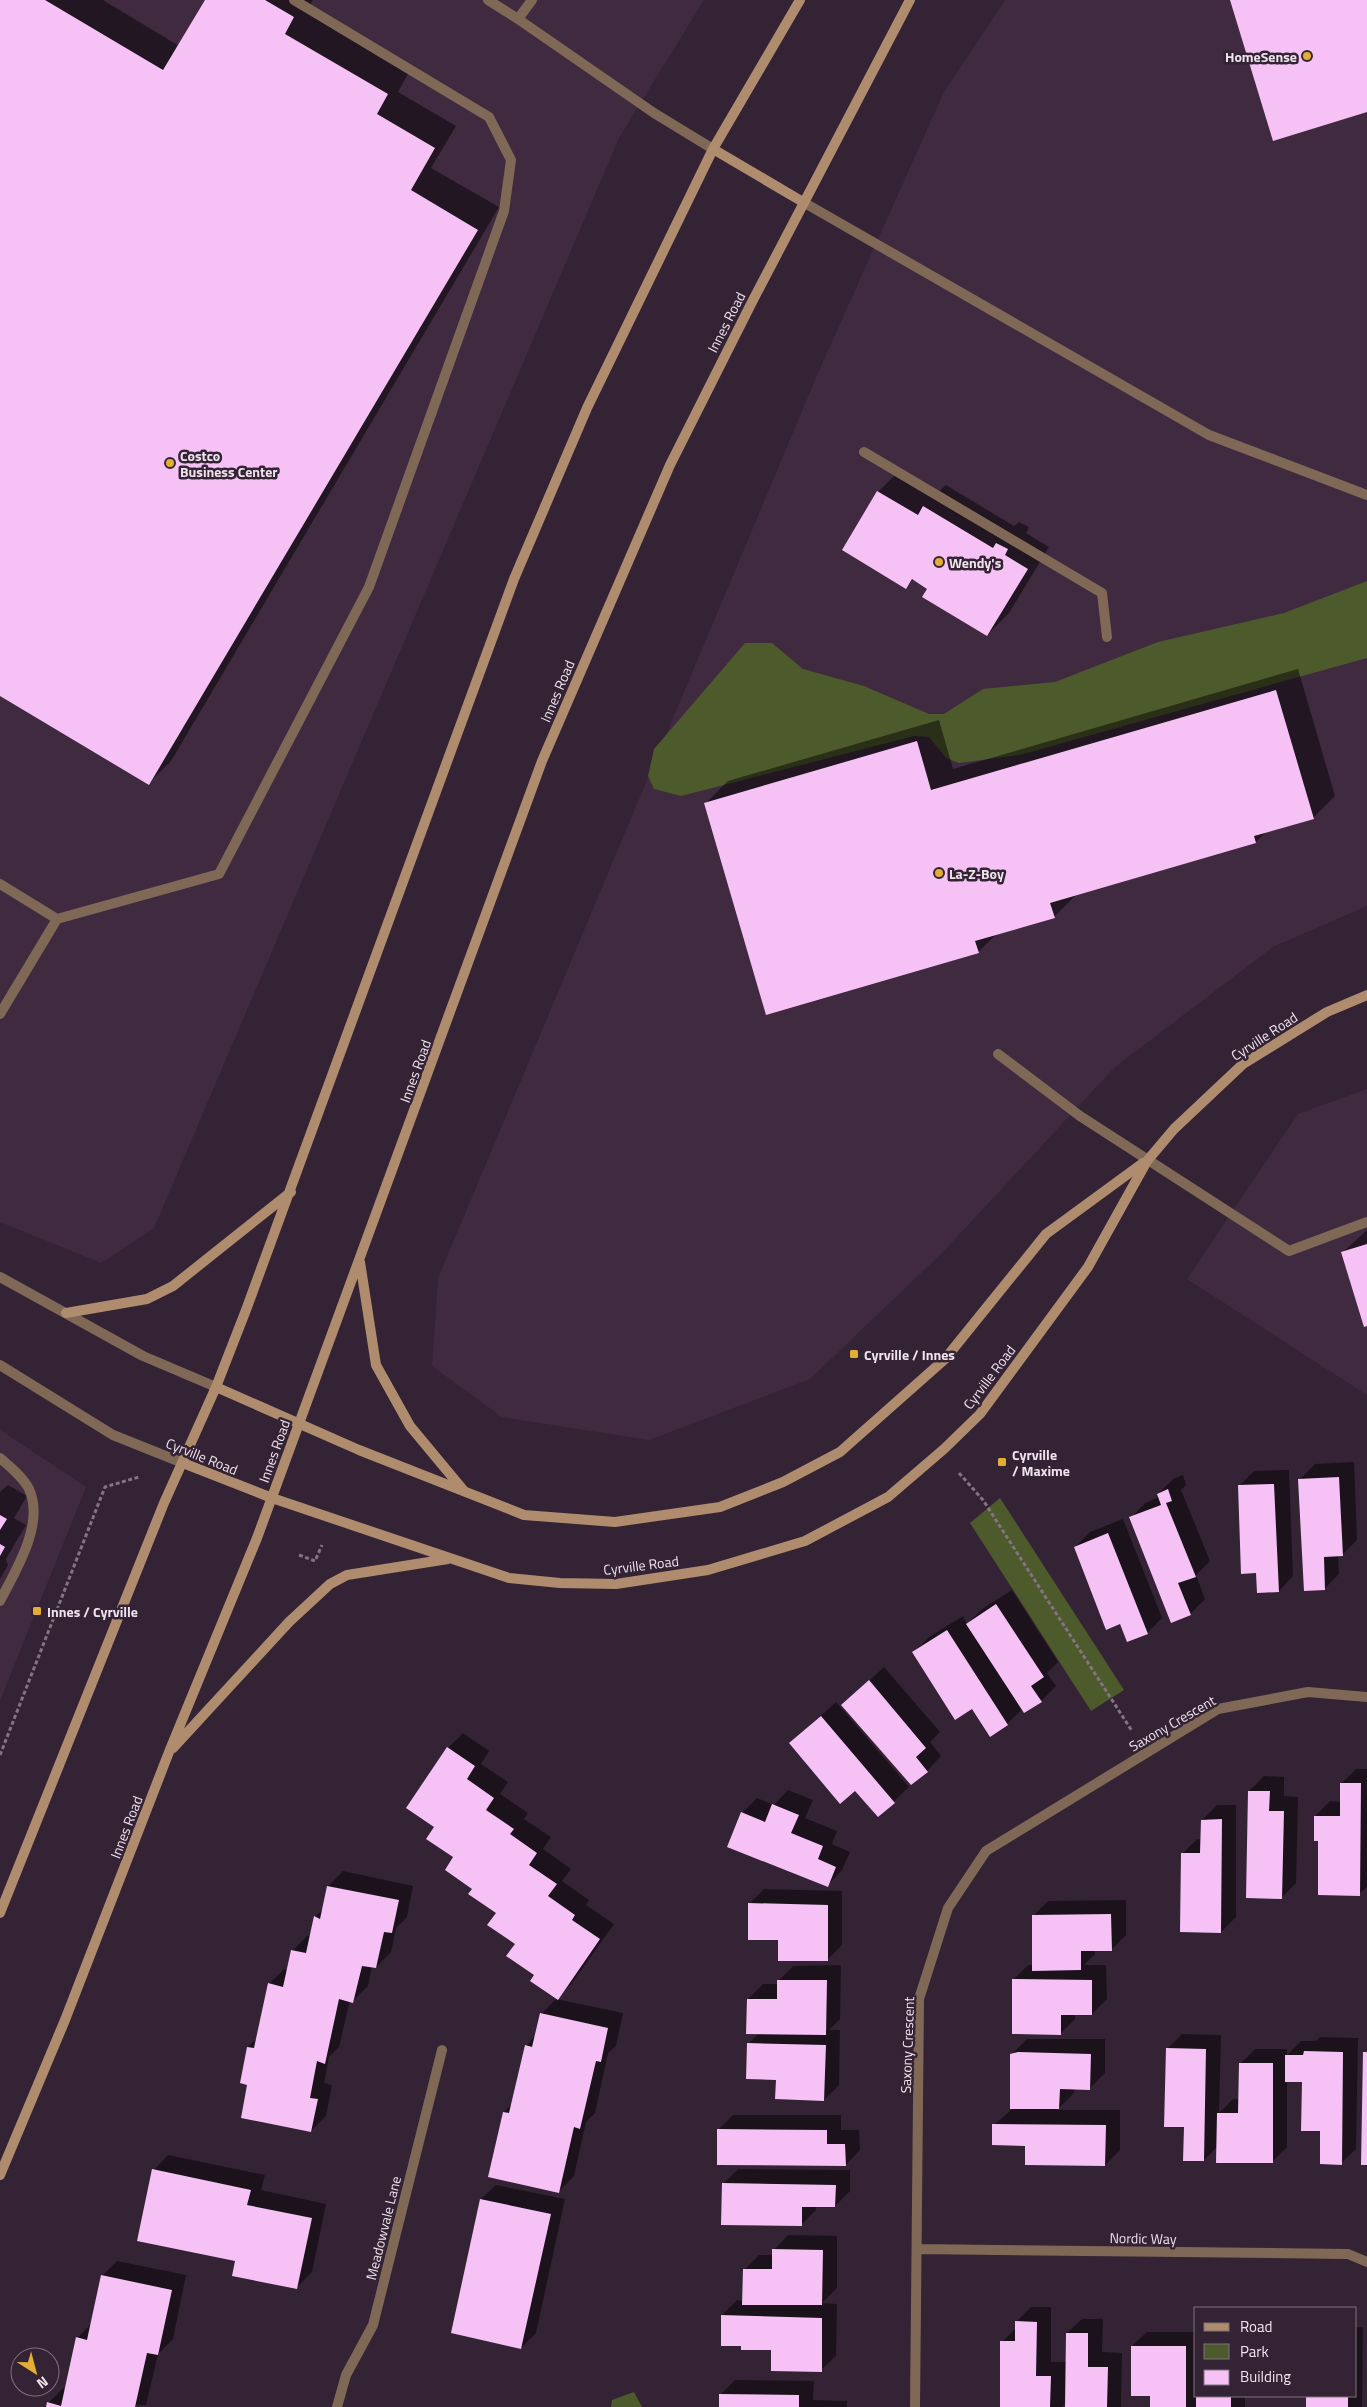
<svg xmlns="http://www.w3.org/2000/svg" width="1367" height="2407" viewBox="0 0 1367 2407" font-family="'Titillium Web',sans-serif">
<rect width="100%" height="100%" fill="#342334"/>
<!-- built -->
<path fill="#402a40" d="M0 0H704L619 138 154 1228 101 1263 0 1222Z
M1005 0H1367V906L1273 947 1115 1067 942 1253 810 1379 649 1440 502 1417 432 1366 438 1278 818 373 943 94Z
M1367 1089V1395L1187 1279 1298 1114Z
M0 1430 86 1487 0 1701Z"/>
<!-- green -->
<path fill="#4d5a2b" d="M1367 581V658L1020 755 959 763 946 758 929 737 914 736 681 796 654 789 648 776 654 749 745 643H772L803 669 864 686 929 714H944L983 689 1055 682 1158 642 1284 613Z
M1000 1498 1124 1690 1091 1711 970 1523Z
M634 2392 642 2407H611L612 2400Z"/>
<!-- shadow -->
<path fill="#0007" d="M0 0H103L179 46 207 0H313L306 12 409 72 398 92 456 126 431 168 499 207 171 761 149 783 0 694Z
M900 470 937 493 946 485 1014 526 1019 522 1029 527 1026 533 1049 547 1009 613 987 635 914 579 906 587 878 492Z
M1298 669 1335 796 1313 818 1267 831 1256 842 1076 895 1054 917 997 934 978 952 706 803 728 781 939 720 953 769Z
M1367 1230V1325L1342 1253Z
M1354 1462 1357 1540 1342 1555H1338L1339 1574 1324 1589 1300 1479 1315 1464Z
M1289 1470 1293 1576 1279 1591 1257 1572 1239 1486 1254 1471Z
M1183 1475 1186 1485 1181 1490 1210 1561 1196 1575 1205 1599 1190 1614 1131 1518 1145 1503 1159 1497 1158 1494 1173 1479Z
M8 1485 27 1496 14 1518 26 1525 6 1559 8 1565 0 1579V1492Z
M1123 1519 1162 1618 1147 1633 1121 1622 1075 1547 1090 1532Z
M1012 1590 1058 1662 1047 1673 1056 1686 1041 1701 1023 1708 1007 1724 990 1735 972 1707 914 1652 929 1637 963 1616 967 1624 982 1609Z
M884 1667 940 1732 930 1742 941 1756 927 1771 843 1705Z
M836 1702 909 1787 878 1816 855 1789 791 1743Z
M463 1733 489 1751 481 1764 508 1782 500 1794 528 1813 524 1819 551 1837 543 1849 571 1869 562 1881 589 1900 586 1905 614 1924 572 1983 556 1999 623 2013 616 2046 608 2053 595 2113 586 2122 574 2176 559 2191 490 2176 504 2112 512 2104 526 2046 536 2035 541 2014 557 1998 517 1944 497 1913 474 1889 436 1827 448 1748Z
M1356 1769H1367V1887L1359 1894 1319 1839 1315 1816 1330 1801 1341 1802V1784Z
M1264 1776 1284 1777V1796L1298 1797 1296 1883 1281 1898 1249 1791Z
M788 1790 813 1800 805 1818 837 1831 832 1844 850 1852 842 1870 828 1885 742 1813 757 1798 774 1805Z
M1217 1805H1236V1917L1221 1932 1182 1854 1197 1839H1202V1820Z
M343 1871 413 1886 407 1917 396 1928 391 1952 376 1967 372 1966 368 1986 353 2001 350 2000 339 2047 329 2057 324 2083 332 2085 326 2116 311 2131 249 2084 241 2082 248 2047 257 2038 269 1984 284 1969 288 1970 292 1951 307 1936 311 1937 315 1917 324 1908 328 1886Z
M764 1889 842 1891V1945L827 1960 779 1938 749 1904Z
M1126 1900V1935L1111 1950H1095V1954L1084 1965H1106L1107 1999 1092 2014H1075V2019L1060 2034 1013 1980 1028 1965H1034L1033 1916 1048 1901Z
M841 1965 840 2019 829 2030H840L839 2085 824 2100 777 2078 748 2044 759 2033 748 1999 763 1984H778V1981L793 1966Z
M1182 2034 1221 2035 1219 2113 1233 2099H1239L1240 2064 1255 2049H1287V2055L1301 2041H1316L1320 2037 1358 2038 1356 2149 1341 2163 1321 2130 1303 2081H1287V2147L1272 2162 1218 2146 1204 2160 1185 2126 1167 2049Z
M1027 2039H1105V2073L1090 2088H1074V2093L1057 2110H1120V2150L1105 2165 1026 2145 994 2125 1011 2110 1012 2054Z
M733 2115H841V2130H859L860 2150 846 2165 718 2130Z
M168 2155 265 2175 261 2190 326 2204 312 2272 297 2287 237 2260 154 2170Z
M738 2169 850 2170V2191L835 2206H816V2210L801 2225 723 2184Z
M496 2185 565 2199 536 2333 521 2348 481 2199Z
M788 2235 837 2236V2288L822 2303 837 2304 836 2356 821 2370 773 2349 742 2345 722 2315 737 2300 744 2301V2270L759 2255H774V2250Z
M117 2261 186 2275 173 2339 158 2354 146 2405 47 2407 48 2403 63 2388 66 2389 77 2338 92 2323 102 2276Z
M1031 2307H1051V2362H1067V2333L1082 2319H1103L1102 2352 1122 2353 1121 2407H1066V2402L1062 2407H1001L1002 2342 1016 2328V2322Z
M1356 2327H1363L1362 2407H1307V2396H1356Z
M1147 2332H1196V2396H1252H1245V2407H1151V2394L1132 2346Z
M735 2380 814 2381 813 2400 847 2401V2407H720V2395Z"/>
<!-- building -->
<path fill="#f6c2f6" d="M0 0H45L163 70 205 0H265L294 17 285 34 388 94 377 114 435 148 411 190 478 230 149 785 0 696Z
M1230 0H1367V112L1273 141Z
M877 491 918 515 923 506 993 548 996 543 1008 549 1005 555 1028 569 987 636 922 597 927 589 912 579 906 589 842 550Z
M1276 690 1314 819 1254 836 1256 843 1050 903 1055 918 975 941 979 953 766 1015 704 803 917 741 931 790Z
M1367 1244V1326L1364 1327 1341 1252Z
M1339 1477 1343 1556 1324 1557 1325 1590 1304 1591 1298 1479Z
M1274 1484 1279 1592 1257 1593 1256 1573 1241 1574 1238 1485Z
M1168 1489 1172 1501 1166 1503 1196 1577 1178 1583 1191 1615 1171 1623 1129 1517 1161 1505 1157 1494Z
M0 1515 7 1519 0 1530Z
M1108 1533 1148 1634 1127 1642 1120 1624 1106 1630 1074 1547Z
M0 1544 5 1547 0 1556Z
M996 1604 1044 1677 1031 1686 1042 1702 1024 1713 966 1624Z
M947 1630 1008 1725 990 1737 972 1709 955 1720 912 1652Z
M869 1680 926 1748 916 1757 928 1772 911 1785 841 1705Z
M821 1716 895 1803 878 1817 855 1791 840 1804 789 1743Z
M447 1747 475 1766 467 1779 494 1798 486 1810 514 1829 510 1834 537 1853 529 1865 557 1884 548 1896 575 1915 572 1920 600 1939 558 2000 530 1981 534 1975 506 1956 515 1944 487 1925 496 1913 468 1894 472 1889 445 1870 453 1857 426 1839 434 1827 406 1808Z
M1340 1783H1361L1360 1896 1318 1895V1841H1314V1816H1340Z
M1248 1791H1270L1269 1811H1284L1282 1899 1246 1898Z
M772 1804 799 1815 791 1833 823 1846 818 1859 836 1867 828 1887 727 1847 741 1812 765 1822Z
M1222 1819 1221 1933 1180 1932 1181 1853H1200L1201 1820Z
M327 1886 399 1900 392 1933 384 1932 376 1968 362 1966 353 2003 339 1999 325 2064 317 2061 310 2098 318 2099 311 2132 241 2118 247 2085 240 2083 247 2047 254 2048 268 1983 283 1987 291 1950 306 1953 314 1916 320 1919Z
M748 1903 828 1905V1961H778V1940H748Z
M1111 1914 1112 1951H1081V1970L1032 1971V1915Z
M1012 1979 1092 1980V2015H1061V2035L1012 2034Z
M777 1980H827L826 2035 746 2034 747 1999H777Z
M540 2013 608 2028 601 2062 596 2061 580 2129 574 2127 559 2193 488 2177 503 2112 509 2113 525 2045 532 2047Z
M747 2043 826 2045 824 2101 775 2099 776 2080 746 2079Z
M1166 2048 1206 2049 1204 2161H1183L1184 2127H1164Z
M1304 2051 1343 2052 1342 2165 1320 2164V2131H1301L1302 2082H1285V2055H1303Z
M1018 2052 1091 2054 1090 2090 1060 2089 1059 2109H1010V2054Z
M1363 2052H1367V2165H1361Z
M1239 2063H1273V2163H1216L1217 2113H1238Z
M992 2124 1106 2125 1105 2166 1025 2165V2146L992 2145Z
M717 2129 827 2130V2144H845L846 2166 717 2165Z
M152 2169 251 2190 247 2205 312 2218 297 2289 232 2276 235 2261 137 2241Z
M722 2183 836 2185 835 2207H802V2226L721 2225Z
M480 2199 551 2214 521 2349 451 2333Z
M772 2249 823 2250 822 2305H742L743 2269H772Z
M101 2275 172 2290 158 2355 147 2353 135 2407H46L47 2402 61 2406 76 2337 87 2340Z
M721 2315 822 2318V2372L771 2371V2350H741V2346H721Z
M1015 2321 1037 2322 1036 2376H1051L1050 2407H1000V2341H1015Z
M1066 2333H1088V2367H1108L1107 2407H1065Z
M1131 2346H1186V2407H1150V2396H1131Z
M719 2394 799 2395V2407H719Z
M1196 2396H1231V2407H1196Z
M1306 2396H1348V2407H1306Z"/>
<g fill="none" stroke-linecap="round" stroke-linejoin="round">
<!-- path -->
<path stroke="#837482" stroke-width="3" stroke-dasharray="4 2.5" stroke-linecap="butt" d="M959 1473 983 1500 1132 1731
M299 1555 315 1561 322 1545
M0 1755 105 1487 139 1477"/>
<!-- service -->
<path stroke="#7f6956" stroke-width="10" d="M488 0 518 19
M532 0 518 19 654 113 713 149
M803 202 1209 435 1367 495
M864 452 1102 593 1107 637
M0 884 57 919 0 1014
M57 919 219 874 369 587 504 211 511 160 489 117 294 0
M998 1054 1080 1116 1289 1251 1367 1222
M0 1458C10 1467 23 1477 29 1489 45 1524 16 1570 0 1601"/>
<!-- minor -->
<path stroke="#7f6956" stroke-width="10" d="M0 1277 143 1356 216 1387
M0 1365 113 1435 183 1463
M918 2249 1348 2254 1367 2262
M337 2407 346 2375 373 2325 442 2050
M915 2407 919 1999 948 1908 986 1851 1218 1709 1308 1692 1367 1697"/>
<!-- secondary -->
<path stroke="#af8c6d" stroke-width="10" d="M713 149 803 202
M360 1262 376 1365 410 1426 464 1491
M66 1313 147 1299 173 1286 291 1192
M216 1387 359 1450 524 1515 615 1522 720 1507 783 1482 840 1452 945 1359 1046 1234 1143 1163
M183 1463 272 1498 509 1578 560 1583 616 1584 708 1570 805 1541 888 1497 944 1449 980 1414 1088 1267 1147 1161 1174 1129 1243 1064 1327 1012 1367 995
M173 1748 289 1622 330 1584 347 1575 448 1559
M0 1913 164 1503 216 1387 246 1310 514 579 587 408 713 149 800 0
M0 2175 65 2020 169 1752 257 1538 542 761 670 465 752 302 910 0"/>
</g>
<!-- markers -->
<g fill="#e4ae35" stroke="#342334" stroke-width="2">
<circle cx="1307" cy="56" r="5"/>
<circle cx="170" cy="463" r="5"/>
<circle cx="939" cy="562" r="5"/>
<circle cx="939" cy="873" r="5"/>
<rect x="849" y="1349" width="10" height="10" rx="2.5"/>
<rect x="997" y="1457" width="10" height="10" rx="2.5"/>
<rect x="32" y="1606" width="10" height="10" rx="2.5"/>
</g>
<g text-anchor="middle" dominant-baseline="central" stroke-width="5" stroke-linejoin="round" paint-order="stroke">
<!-- poi labels -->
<g font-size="14" font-weight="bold" fill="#efe3ee" stroke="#342334" text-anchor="start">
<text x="1297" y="56" text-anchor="end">HomeSense</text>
<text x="180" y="455">Costco<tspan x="180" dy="16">Business Center</tspan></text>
<text x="949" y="562">Wendy's</text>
<text x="949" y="873">La-Z-Boy</text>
<text x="864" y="1354">Cyrville / Innes</text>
<text x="1012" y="1454">Cyrville<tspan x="1012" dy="16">/ Maxime</tspan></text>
<text x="47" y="1611">Innes / Cyrville</text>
</g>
<!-- street labels -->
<g font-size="14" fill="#efe3ee" stroke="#342334">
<text transform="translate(726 322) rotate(-63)">Innes Road</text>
<text transform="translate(557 691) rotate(-67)">Innes Road</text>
<text transform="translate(1264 1036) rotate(-33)">Cyrville Road</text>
<text transform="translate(415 1071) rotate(-70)">Innes Road</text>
<text transform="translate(989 1377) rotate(-53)">Cyrville Road</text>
<text transform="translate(274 1451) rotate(-70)">Innes Road</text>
<text transform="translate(202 1456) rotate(22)">Cyrville Road</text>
<text transform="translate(641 1565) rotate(-7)">Cyrville Road</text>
<text transform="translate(1172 1723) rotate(-30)">Saxony Crescent</text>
<text transform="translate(126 1827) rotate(-69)">Innes Road</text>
<text transform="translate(907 2045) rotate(-88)">Saxony Crescent</text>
<text transform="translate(383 2228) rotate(-76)">Meadowvale Lane</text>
<text transform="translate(1143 2238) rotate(1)">Nordic Way</text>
</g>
</g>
<!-- legend -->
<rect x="1194" y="2307" width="162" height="90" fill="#342334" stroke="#7f707e"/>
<rect x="1204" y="2323" width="25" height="8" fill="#af8c6d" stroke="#7f707e"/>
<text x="1240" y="2332" font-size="15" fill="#efe3ee">Road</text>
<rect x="1204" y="2344" width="25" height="15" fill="#4d5a2b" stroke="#7f707e"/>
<text x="1240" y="2357" font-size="15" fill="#efe3ee">Park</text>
<rect x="1204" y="2370" width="25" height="15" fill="#f6c2f6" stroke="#7f707e"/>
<text x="1240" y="2382" font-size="15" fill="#efe3ee">Building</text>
<!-- north arrow -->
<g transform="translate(35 2372) rotate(144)"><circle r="24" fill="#342334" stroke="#7f707e"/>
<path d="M0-4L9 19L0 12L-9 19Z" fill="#e4ae35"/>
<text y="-8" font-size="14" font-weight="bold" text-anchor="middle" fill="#efe3ee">N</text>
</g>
</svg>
